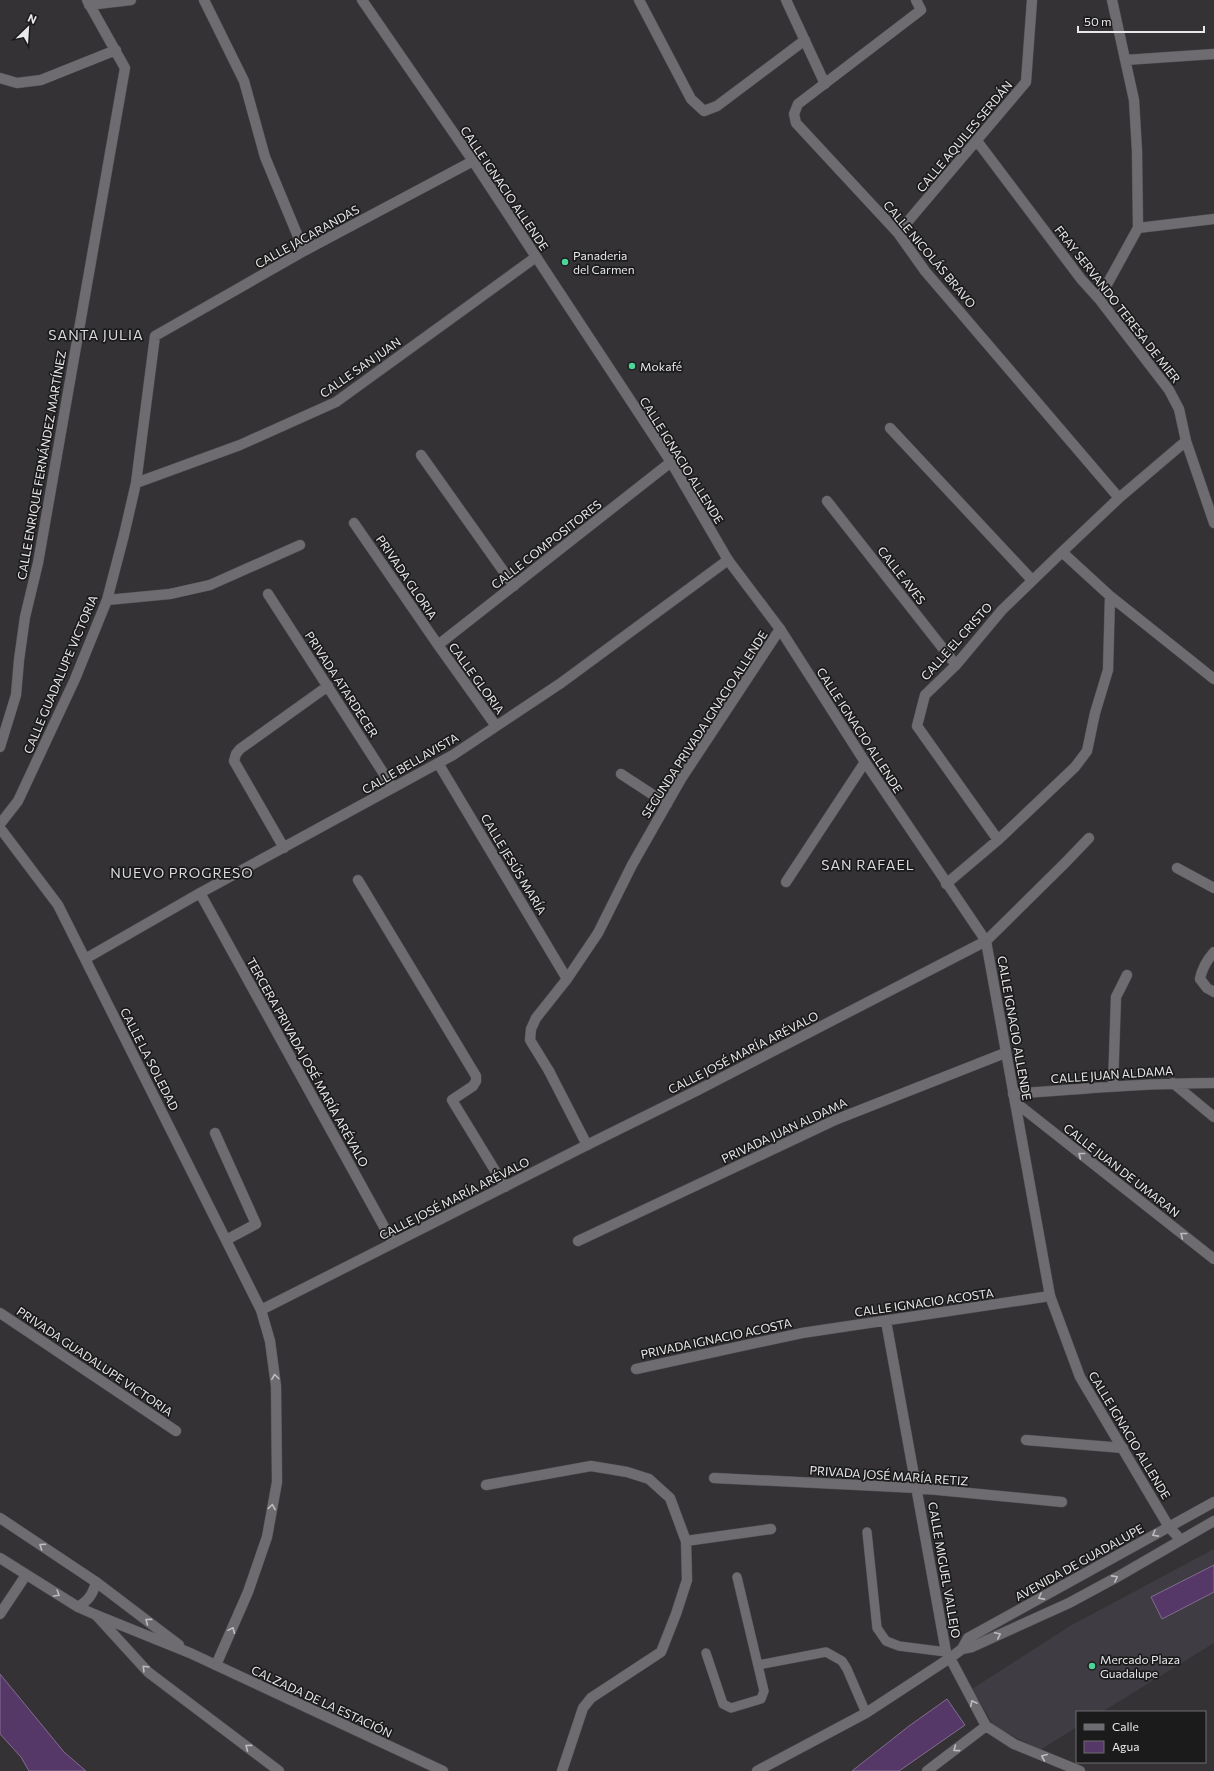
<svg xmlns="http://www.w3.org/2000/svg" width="1214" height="1771" viewBox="0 0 1214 1771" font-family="Commissioner,sans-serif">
<rect width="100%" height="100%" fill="#343235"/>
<!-- built -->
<path fill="#403c43" d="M1214 1549V1565L1151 1598 1162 1619 1214 1592V1643L1102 1712H1077V1727L1040 1750 994 1726 972 1689 1070 1626Z"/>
<!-- water -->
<path fill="#563868" stroke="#826c8f" d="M1214 1565V1592L1162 1619 1151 1597Z
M0 1674 64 1752 86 1771H29L21 1757 0 1734Z
M947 1699 965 1725 899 1771H852L909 1726Z"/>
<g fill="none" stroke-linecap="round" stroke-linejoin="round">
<!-- service casing -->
<g stroke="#514f52" stroke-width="10">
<path id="service" d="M867 1532 877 1628 886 1641 899 1646 946 1652
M706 1653 723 1704 731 1708 761 1699 764 1691 737 1577
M758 1665 826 1652 842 1661 847 1669 866 1713"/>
</g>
<!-- pedestrian casing -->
<g stroke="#514f52" stroke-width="11">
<path id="pedestrian" d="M549 1071 587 1145"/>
</g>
<!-- minor casing -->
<g stroke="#514f52" stroke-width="11">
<path id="minor" d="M204 0 244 81 265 157 304 251
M639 0 691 99 704 111 717 106 805 40
M786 0 825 84
M916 0 921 10 798 104 794 114 796 123 898 233 925 271 1119 498
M89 5 131 0
M1125 60 1214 54
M0 78 17 83 41 80 116 50
M977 141 1081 279 1099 299 1169 390 1179 409 1186 441 1214 523
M1138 228 1214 219
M898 233 1026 82 1032 0
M1099 299 1138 228 1137 151 1134 100 1112 0
M890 428 1032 580
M421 455 514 586
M136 483 240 445 336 402 536 257
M827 501 956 665
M354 523 438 645 496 726
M1062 552 1110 596 1214 679
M268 594 393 788
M107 600 170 594 210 585 300 545
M438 645 671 462
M0 747 16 695 19 660 25 617 38 563 125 68 87 0
M438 763 567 979
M621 774 667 804
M0 824 18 801 75 679 107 600 124 535 136 483 155 336 304 251 473 161
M0 828 58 905 261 1310 270 1341 276 1386 277 1482 267 1537 248 1592 216 1665
M998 840 917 726 925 695 956 665 1002 610 1062 552 1119 498 1186 441
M284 848 234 761 236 754 240 749 328 686
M1177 868 1214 888
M358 880 476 1076V1081L473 1086 452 1100 505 1187
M786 882 865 762
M946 884 998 840 1075 767 1087 751 1095 713 1108 670 1110 596
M200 893 393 1243
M1214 952C1207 960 1202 968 1200 979L1207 988 1214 992
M85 959 200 893 453 755 561 683 728 560
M549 1071 530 1040 531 1029 536 1018 567 979 598 933 632 865 681 779 780 629
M1173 1083 1214 1117
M1113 1086 1116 997 1127 975
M1013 1094C1080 1089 1147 1083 1214 1083
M1015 1102 1214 1259
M215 1133 256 1224 226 1240
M578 1241 835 1120 1005 1053
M261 1310 587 1145 698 1090 986 941 1065 863 1089 838
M0 1313 176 1431
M886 1321 946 1652 950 1658 986 1726 1014 1744 1080 1771
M636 1369 802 1333 1050 1296
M1026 1440 1123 1448
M714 1478 917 1488 1062 1502
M486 1485 591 1466 627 1472 649 1479 670 1498 686 1541 687 1580 676 1614 661 1652 591 1698 583 1708 562 1771
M686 1541 771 1529
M0 1614 26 1575
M96 1615 148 1672 279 1771
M927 1771 986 1726"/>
</g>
<!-- tertiary casing -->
<g stroke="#514f52" stroke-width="11">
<path id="tertiary" d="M362 0 473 161 671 462 728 560 780 629 865 762 986 941 1050 1296 1080 1377 1169 1527 1180 1539"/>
</g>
<!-- secondary casing -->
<g stroke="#514f52" stroke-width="11">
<path id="secondary" d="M0 1518 96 1582 179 1645
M0 1558 78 1607 96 1615 190 1653 443 1771
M78 1607C89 1600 93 1594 96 1582
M962 1649 972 1647 1069 1603 1119 1576 1214 1521
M757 1771 866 1713 950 1658 962 1649 968 1638 1214 1502"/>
</g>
<!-- service -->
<use href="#service" stroke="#6e6c70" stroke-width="9"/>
<!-- pedestrian -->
<use href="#pedestrian" stroke="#6e6c70" stroke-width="10"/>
<!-- minor -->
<use href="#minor" stroke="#6e6c70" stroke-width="10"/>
<!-- tertiary -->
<use href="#tertiary" stroke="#6e6c70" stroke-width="10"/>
<!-- secondary -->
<use href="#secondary" stroke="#6e6c70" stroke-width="10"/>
</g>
<!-- one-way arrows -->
<defs><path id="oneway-chevron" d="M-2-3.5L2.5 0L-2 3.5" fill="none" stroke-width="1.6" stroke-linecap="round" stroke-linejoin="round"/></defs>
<g stroke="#bdbcbf">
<use href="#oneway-chevron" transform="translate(1081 1155) rotate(-142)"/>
<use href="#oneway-chevron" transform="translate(1183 1235) rotate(-142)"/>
<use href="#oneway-chevron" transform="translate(275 1377) rotate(-97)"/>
<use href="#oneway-chevron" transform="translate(272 1507) rotate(-81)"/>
<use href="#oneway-chevron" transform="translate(1155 1534) rotate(151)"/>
<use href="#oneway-chevron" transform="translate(42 1546) rotate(-146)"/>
<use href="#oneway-chevron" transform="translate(1115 1578) rotate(-28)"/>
<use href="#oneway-chevron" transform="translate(57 1594) rotate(31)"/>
<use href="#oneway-chevron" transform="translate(1041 1597) rotate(151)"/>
<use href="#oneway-chevron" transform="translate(148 1621) rotate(-143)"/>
<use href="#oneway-chevron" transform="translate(232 1630) rotate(-66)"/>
<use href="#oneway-chevron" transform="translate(998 1635) rotate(-25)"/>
<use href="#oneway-chevron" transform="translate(145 1668) rotate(-135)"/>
<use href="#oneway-chevron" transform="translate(973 1703) rotate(-117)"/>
<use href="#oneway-chevron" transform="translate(248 1747) rotate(-143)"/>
<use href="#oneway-chevron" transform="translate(956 1749) rotate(143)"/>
<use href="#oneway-chevron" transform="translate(1044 1757) rotate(-157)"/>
</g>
<!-- markers -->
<g fill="#4ed399" stroke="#1b1b1c" stroke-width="1.5">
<circle cx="565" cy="262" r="4"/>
<circle cx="632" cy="366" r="4"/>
<circle cx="1092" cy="1666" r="4"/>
</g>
<g text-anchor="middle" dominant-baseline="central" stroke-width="3.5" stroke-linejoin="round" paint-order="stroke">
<!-- street labels -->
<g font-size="12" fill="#e8e7e9" stroke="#1b1b1c">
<text transform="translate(964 136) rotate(-50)">CALLE AQUILES SERDÁN</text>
<text transform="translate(505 188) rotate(56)">CALLE IGNACIO ALLENDE</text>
<text transform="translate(307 236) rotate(-29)">CALLE JACARANDAS</text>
<text transform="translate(930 254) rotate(50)">CALLE NICOLÁS BRAVO</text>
<text transform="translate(1118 304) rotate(52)">FRAY SERVANDO TERESA DE MIER</text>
<text transform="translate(360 367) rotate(-35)">CALLE SAN JUAN</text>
<text transform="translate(682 460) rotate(58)">CALLE IGNACIO ALLENDE</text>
<text transform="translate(41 465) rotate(-80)">CALLE ENRIQUE FERNÁNDEZ MARTÍNEZ</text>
<text transform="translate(546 544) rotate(-38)">CALLE COMPOSITORES</text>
<text transform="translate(902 575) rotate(52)">CALLE AVES</text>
<text transform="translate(407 577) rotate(56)">PRIVADA GLORIA</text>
<text transform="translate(956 641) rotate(-48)">CALLE EL CRISTO</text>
<text transform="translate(60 674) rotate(-67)">CALLE GUADALUPE VICTORIA</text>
<text transform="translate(477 678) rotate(54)">CALLE GLORIA</text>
<text transform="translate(342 684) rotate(57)">PRIVADA ATARDECER</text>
<text transform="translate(704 724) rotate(-57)">SEGUNDA PRIVADA IGNACIO ALLENDE</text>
<text transform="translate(860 730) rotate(57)">CALLE IGNACIO ALLENDE</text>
<text transform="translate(410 763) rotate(-30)">CALLE BELLAVISTA</text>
<text transform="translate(514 864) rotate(59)">CALLE JESÚS MARÍA</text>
<text transform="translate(1015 1028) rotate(80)">CALLE IGNACIO ALLENDE</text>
<text transform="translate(743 1052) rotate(-27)">CALLE JOSÉ MARÍA ARÉVALO</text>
<text transform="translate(150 1059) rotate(63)">CALLE LA SOLEDAD</text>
<text transform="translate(308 1062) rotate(61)">TERCERA PRIVADA JOSÉ MARÍA ARÉVALO</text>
<text transform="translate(1112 1074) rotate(-4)">CALLE JUAN ALDAMA</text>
<text transform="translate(784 1130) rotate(-25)">PRIVADA JUAN ALDAMA</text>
<text transform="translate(1122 1170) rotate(38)">CALLE JUAN DE UMARAN</text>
<text transform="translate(454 1198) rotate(-27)">CALLE JOSÉ MARÍA ARÉVALO</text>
<text transform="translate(924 1302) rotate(-8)">CALLE IGNACIO ACOSTA</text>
<text transform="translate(716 1338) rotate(-12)">PRIVADA IGNACIO ACOSTA</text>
<text transform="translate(95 1361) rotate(34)">PRIVADA GUADALUPE VICTORIA</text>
<text transform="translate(1130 1435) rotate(59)">CALLE IGNACIO ALLENDE</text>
<text transform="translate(889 1475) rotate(4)">PRIVADA JOSÉ MARÍA RETIZ</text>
<text transform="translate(1079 1562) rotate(-29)">AVENIDA DE GUADALUPE</text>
<text transform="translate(945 1570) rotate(80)">CALLE MIGUEL VALLEJO</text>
<text transform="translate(322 1701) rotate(25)">CALZADA DE LA ESTACIÓN</text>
</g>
<!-- poi labels -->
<g font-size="12" fill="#e8e7e9" stroke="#1b1b1c" text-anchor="start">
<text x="573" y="255">Panaderia<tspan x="573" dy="14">del Carmen</tspan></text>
<text x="640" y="366">Mokafé</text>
<text x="1100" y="1659">Mercado Plaza<tspan x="1100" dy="14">Guadalupe</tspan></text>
</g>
<!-- quarter labels -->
<g font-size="14" letter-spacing="1" fill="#dcdadd" stroke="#1b1b1c">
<text x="96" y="334">SANTA JULIA</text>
<text x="868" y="864">SAN RAFAEL</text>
<text x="182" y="872">NUEVO PROGRESO</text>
</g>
</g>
<!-- legend -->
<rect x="1076" y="1711" width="130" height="52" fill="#1b1b1c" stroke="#6d6d6e"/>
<rect x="1084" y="1724" width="20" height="6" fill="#6e6c70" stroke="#6d6d6e"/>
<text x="1112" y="1731" font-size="12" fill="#e8e7e9">Calle</text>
<rect x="1084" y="1741" width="20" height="12" fill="#563868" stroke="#6d6d6e"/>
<text x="1112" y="1751" font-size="12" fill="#e8e7e9">Agua</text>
<!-- north arrow -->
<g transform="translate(28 28) rotate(25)" stroke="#1b1b1c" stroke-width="3" paint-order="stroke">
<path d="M0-3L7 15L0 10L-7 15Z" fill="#e8e7e9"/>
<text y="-6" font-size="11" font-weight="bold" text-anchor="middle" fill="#e8e7e9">N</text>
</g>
<!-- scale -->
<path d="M1078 26v6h126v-6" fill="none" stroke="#e8e7e9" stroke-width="2"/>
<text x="1084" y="26" font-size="12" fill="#e8e7e9" stroke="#1b1b1c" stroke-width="3" paint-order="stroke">50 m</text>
</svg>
